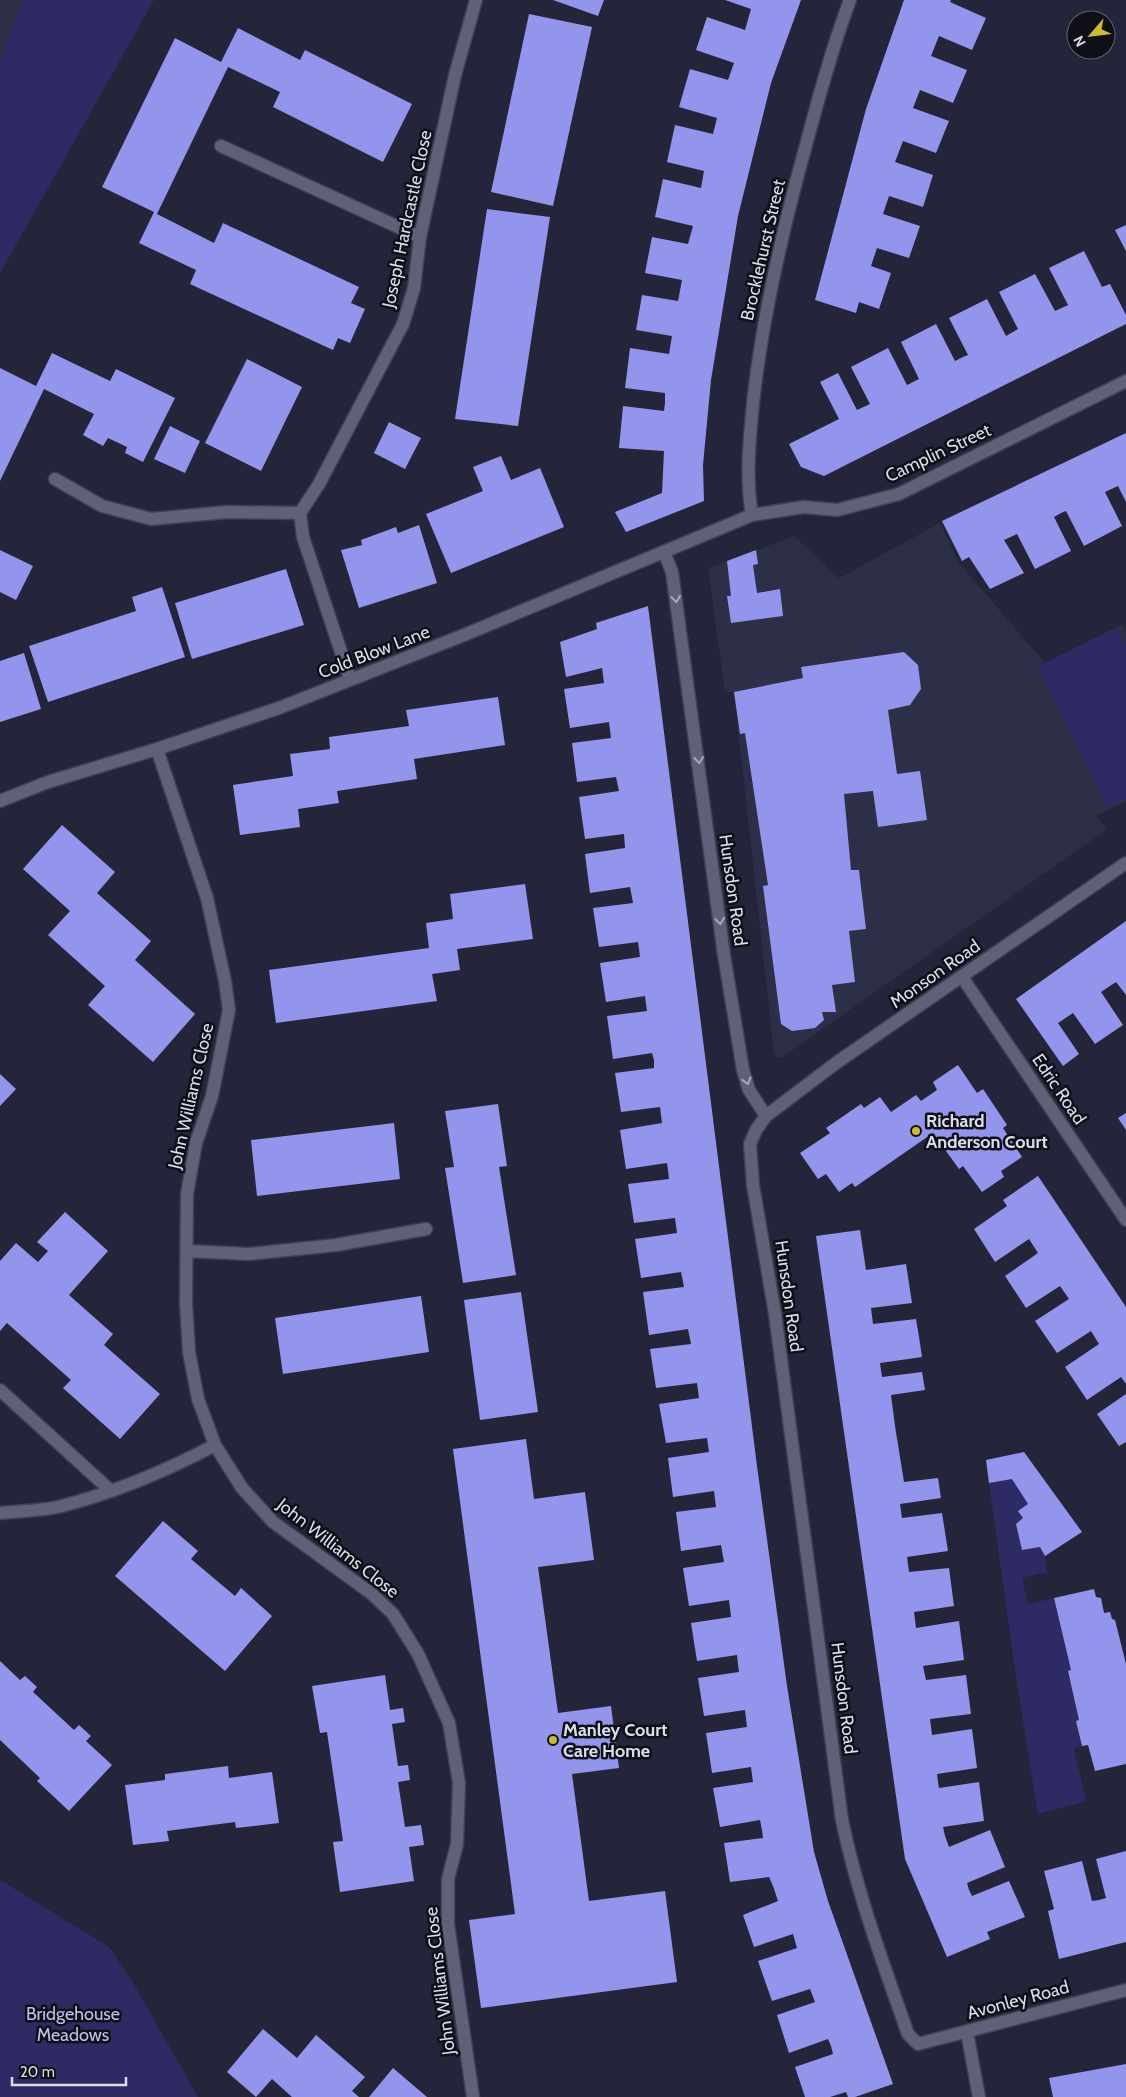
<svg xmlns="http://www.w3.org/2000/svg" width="1126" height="2097" viewBox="0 0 1126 2097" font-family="Cabin,sans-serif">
<rect width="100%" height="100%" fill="#24253a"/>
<!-- built -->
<path fill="#2d2e48" d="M0 0H23L0 61Z
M940 523 959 563 1045 663 1122 624 1126 632V801L1096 816 1106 828 1102 833 781 1058H777L774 1053 734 692H725L708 568 794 536 839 578Z"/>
<!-- green -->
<path fill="#2e2b64" d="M23 0H154L0 273V61Z
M1117 628 1126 647V799L1107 808 1038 666Z
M1012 1479 1028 1504 1019 1511 1023 1518 1016 1524 1022 1550 1040 1547 1045 1556 1047 1572 1022 1578 1028 1604 1054 1598 1071 1670 1068 1672 1079 1720 1076 1721 1082 1746 1074 1749 1086 1801 1038 1814 1017 1684 989 1483Z
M0 1880 109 1947 132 1981 198 2097H0Z"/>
<!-- building -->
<path fill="#9395ec" d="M553 0H604L598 16Z
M725 0H801L771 83 738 216 711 380 703 465 704 501 626 532 615 512 662 493 664 451 619 448 623 406 664 411 665 403V393L625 388 630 348 669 354 672 336 636 330 642 295 678 301 682 280 645 273 652 237 688 244 693 226 655 217 663 179 701 188 704 171 667 162 675 125 713 134 717 118 679 107 690 69 728 80 734 63 696 50 707 17 745 30 751 9Z
M904 0H951L950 2 986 18 972 50 939 36 931 56 967 70 953 103 920 90 913 108 949 121 936 153 903 141 895 162 933 175 923 207 889 196 883 214 920 226 909 258 877 248 871 266 891 273 879 309 859 302 856 313 815 300 866 109Z
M529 14 592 27 553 206 491 192Z
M238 28 300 60 305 50 412 104 383 162 273 107 280 92 228 67 157 214 214 243 223 223 359 287 351 303 365 309 350 343 338 338 333 350 190 284 196 270 139 243 154 212 102 187 175 38 221 62Z
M487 209 550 217 518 426 455 419Z
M1126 225V251L1115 230Z
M1084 251 1102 287 1110 284 1126 315V324L824 476 801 467 789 444 839 419 820 382 838 373 857 410 870 404 851 367 888 348 907 385 919 379 901 342 936 324 955 361 963 357 968 355 949 318 987 299 1006 336 1018 329 999 292 1035 274 1055 311 1068 305 1049 268Z
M52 353 110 381 116 369 175 398 143 462 125 453 127 447 108 438 103 446 83 435 94 414 44 389 0 481V368L36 386Z
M247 359 302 387 261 471 205 443Z
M389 422 421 438 405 469 374 453Z
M170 426 200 441 185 473 154 459Z
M1126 433V502L1118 486 1105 492 1122 526 1084 546 1066 511 1061 513 1054 517 1071 551 1035 569 1017 534 1004 540 1024 573 990 589 969 557 962 561 942 521Z
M501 456 511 480 540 468 564 527 451 573 426 514 483 491 473 467Z
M419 525 437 583 359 608 341 550 362 545 361 540 396 527 398 533Z
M0 550 33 566 16 600 0 592Z
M756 550 758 564 753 565 757 593 780 589 783 616 731 623 727 596H731L727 561Z
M286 569 304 625 192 659 175 603Z
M162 587 185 657 48 702 29 646 136 611 132 597Z
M648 606 757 1466 787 1686 814 1852 828 1901 893 2084 855 2097H848L846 2092 830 2097H805L795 2067 833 2054 831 2046 828 2039 789 2053 777 2015 815 2002 810 1989 772 2001 758 1961 797 1948 793 1934 754 1947 743 1915 778 1901 773 1886 769 1877 730 1882 724 1843 763 1838 762 1830 760 1820 720 1827 713 1788 753 1782 751 1767 712 1773 706 1733 747 1727 745 1710 704 1716 698 1678 739 1672 738 1665 737 1655 697 1661 691 1623 731 1617 729 1600 689 1606 683 1568 724 1562 721 1545 681 1551 676 1512 716 1507 714 1491 673 1497 668 1458 709 1452 707 1438 666 1443 659 1404 699 1398 697 1383 656 1388 650 1349 691 1344 688 1329 649 1335 643 1292 684 1287 681 1272 641 1278 635 1239 677 1233 675 1218 634 1223 628 1184 669 1179 668 1170 667 1163 626 1169 620 1130 662 1123 660 1107 621 1112 615 1073 654 1068V1060L652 1053 613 1059 607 1016 647 1011 646 1004 645 996 606 1002 600 963 640 957 639 949 638 942 599 947 593 908 633 903 630 887 590 893 585 854 625 848 624 834 585 839 579 797 619 791 616 777 577 782 572 743 611 738 609 722 570 728 564 689 604 683 602 668 566 677 560 642 597 629 596 623Z
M904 652 918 665 921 689 910 705 888 710 897 774 920 771 927 820 878 827 873 791 844 794 851 870H859L866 929 849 931 855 982 832 985 836 1012H822L824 1020 815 1028 792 1031 781 1024 763 886 768 885 745 733 740 734 734 692 803 678 801 667Z
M24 653 41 709 0 722V661Z
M498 697 505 745 414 759 417 779 337 791 339 803 298 809 300 827 240 835 233 785 293 776 290 754 330 749 329 737 409 726 406 710Z
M62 825 115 872 97 893 151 941 135 960 195 1014 153 1062 88 1005 105 986 48 935 70 911 23 869Z
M525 884 533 939 457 949 460 970 432 974 437 1001 276 1023 269 970 429 948 426 923 453 919 450 894Z
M1126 921V995L1116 982 1101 992 1123 1025 1095 1044 1073 1013 1058 1023 1079 1054 1063 1066 1016 999Z
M958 1065 977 1093 983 1089 1007 1125 1003 1128 1022 1157 1001 1171 1004 1177 982 1192 963 1166 959 1169 933 1133 855 1187 852 1183 839 1192 826 1174 818 1179 800 1153 830 1133 826 1128 861 1104 864 1108 880 1097 891 1112 916 1095 921 1101 937 1090 933 1082Z
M0 1074 16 1089 0 1106Z
M498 1104 507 1166 499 1167 516 1275 463 1283 445 1168 454 1167 445 1111Z
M1126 1113V1130L1118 1118Z
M394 1123 400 1179 257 1196 251 1140Z
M1038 1176 1126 1307V1384L1121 1377 1087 1400 1065 1367 1099 1344 1091 1331 1057 1353 1035 1321 1069 1299 1060 1286 1026 1308 1005 1276 1038 1253 1029 1239 995 1262 974 1229 1007 1206 1003 1200Z
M65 1212 108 1251 69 1295 113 1334 104 1345 160 1394 120 1439 63 1388 71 1380 7 1323 0 1331V1261L16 1243 38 1262 48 1251 37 1242Z
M860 1230 866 1270 906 1264 912 1303 871 1308 873 1324 916 1319 919 1337 922 1357 880 1363 882 1377 922 1372 925 1390 891 1395 895 1426 904 1482 938 1478 941 1498 900 1504 902 1518 942 1513 948 1551 907 1557 909 1572 949 1568 954 1606 914 1612 916 1628 959 1621 964 1660 923 1666 926 1680 966 1675 971 1714 930 1719 932 1735 972 1729 977 1768 937 1774 938 1782 939 1788 979 1782 984 1821 943 1827 945 1836 949 1847 990 1830 1005 1867 967 1883 969 1890 972 1896 1009 1881 1025 1917 987 1932 990 1939 947 1957 905 1859 816 1236Z
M521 1292 538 1412 480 1420 464 1300Z
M421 1296 429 1352 283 1374 275 1318Z
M1126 1394V1442L1119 1446 1097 1414Z
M526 1439 534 1499 585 1492 594 1560 538 1567 558 1713 611 1706 619 1768 572 1774 589 1901 665 1891 677 1982 481 2008 469 1920 515 1914 453 1449Z
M1024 1452 1082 1532 1045 1556 1040 1547 1022 1550 1016 1524 1023 1518 1018 1511 1028 1504 1012 1479 989 1483 986 1460Z
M163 1521 198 1551 191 1559 235 1596 241 1588 272 1616 225 1671 115 1576Z
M1094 1589 1096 1597 1101 1598 1104 1613 1110 1612 1112 1619 1115 1620 1126 1664V1764L1095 1771 1088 1745 1082 1746 1076 1721 1079 1720 1068 1671 1071 1670 1054 1598Z
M0 1661 20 1680 25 1676 37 1687 33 1692 74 1730 79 1725 91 1736 86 1741 112 1765 69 1811 37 1781 40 1778 0 1740Z
M385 1675 390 1710 403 1708 405 1722 392 1724 398 1766 408 1765 410 1780 398 1782 405 1827 421 1825 424 1845 409 1847 414 1881 340 1892 333 1842 343 1841 327 1732 320 1733 312 1686Z
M228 1766 229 1778 272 1772 279 1823 236 1828 235 1822 167 1831 169 1841 133 1845 125 1785 165 1780V1774Z
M1126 1851V1942L1059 1959 1048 1911 1054 1909 1044 1871 1082 1861 1092 1901 1099 1900 1106 1898 1096 1859Z
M263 2029 297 2058 316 2035 365 2077 352 2091 359 2097H292L272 2079 256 2097 227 2072Z
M1126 2064V2097H1053L1049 2078Z
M393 2068 427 2097H369Z"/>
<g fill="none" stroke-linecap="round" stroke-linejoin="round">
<!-- lane casing -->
<g stroke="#3e3f51" stroke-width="15">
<path id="lane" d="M967 2032 979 2097"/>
</g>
<!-- street casing -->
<g stroke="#3e3f51" stroke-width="15">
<path id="street" d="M221 146 420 237
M55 479 102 506 151 519 227 512 300 513 319 484 403 324 414 288 420 237 455 75 476 0
M300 513 303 537 350 679
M752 515C745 475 750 434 754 394 764 309 783 228 806 145 819 96 832 48 850 0
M664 552 672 572 724 955 743 1070 749 1090 766 1116
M157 749 207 898 225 981 229 1010 212 1096 196 1143 187 1194 186 1303 189 1352 198 1399 215 1445 242 1488 273 1522 372 1594 393 1614 418 1654 449 1723 459 1783 457 1844 448 1879V1924L473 2097
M0 801 48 782 157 749 279 708 464 635 752 515 804 507 837 510 899 494 1126 381
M1126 863 836 1063 766 1116 756 1130 750 1144 753 1185 775 1314 842 1820C857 1893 883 1963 908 2034L918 2044 1126 1990
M962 977 1126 1220
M187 1251 249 1254 336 1245 426 1229
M0 1390 111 1491
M0 1513C19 1511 39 1511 58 1507 114 1493 164 1472 215 1445"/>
</g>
<!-- lane -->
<use href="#lane" stroke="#5f6179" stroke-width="12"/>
<!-- street -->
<use href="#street" stroke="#5f6179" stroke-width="12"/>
</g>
<!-- one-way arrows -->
<defs><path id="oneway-chevron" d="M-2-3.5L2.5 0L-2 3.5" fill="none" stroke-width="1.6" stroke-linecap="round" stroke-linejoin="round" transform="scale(1.25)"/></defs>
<g stroke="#a9abbd">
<use href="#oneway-chevron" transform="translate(676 599) rotate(82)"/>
<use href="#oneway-chevron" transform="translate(699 760) rotate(83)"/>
<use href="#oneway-chevron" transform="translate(720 921) rotate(82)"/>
<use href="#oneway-chevron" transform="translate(747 1081) rotate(74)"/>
</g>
<!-- markers -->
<g fill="#cbba39" stroke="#0f0f18" stroke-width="2">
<circle cx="916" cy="1131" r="5"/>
<circle cx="553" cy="1740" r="5"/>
</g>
<g text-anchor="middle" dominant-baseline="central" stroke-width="5" stroke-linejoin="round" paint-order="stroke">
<!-- street labels -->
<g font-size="18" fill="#dbdceb" stroke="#0f0f18">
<text transform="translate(407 219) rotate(-78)">Joseph Hardcastle Close</text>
<text transform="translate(763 250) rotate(-77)">Brocklehurst Street</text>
<text transform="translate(938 453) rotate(-25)">Camplin Street</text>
<text transform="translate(374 652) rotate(-21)">Cold Blow Lane</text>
<text transform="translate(733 890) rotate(82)">Hunsdon Road</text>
<text transform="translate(935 974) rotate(-35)">Monson Road</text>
<text transform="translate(1059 1089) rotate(56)">Edric Road</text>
<text transform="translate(191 1096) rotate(-77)">John Williams Close</text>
<text transform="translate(789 1296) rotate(82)">Hunsdon Road</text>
<text transform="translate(338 1548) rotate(38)">John Williams Close</text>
<text transform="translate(844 1698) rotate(83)">Hunsdon Road</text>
<text transform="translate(440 1981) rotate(-97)">John Williams Close</text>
<text transform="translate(1018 2000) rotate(-15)">Avonley Road</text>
</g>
<!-- poi labels -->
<g font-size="18" font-weight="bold" fill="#dbdceb" stroke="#0f0f18" text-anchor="start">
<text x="926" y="1121">Richard<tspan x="926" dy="21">Anderson Court</tspan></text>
<text x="563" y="1730">Manley Court<tspan x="563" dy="21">Care Home</tspan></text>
</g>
<!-- park labels -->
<g font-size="18" fill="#bdc0ed" stroke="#0f0f18">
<text x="73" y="2014">Bridgehouse<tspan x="73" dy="21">Meadows</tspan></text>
</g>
</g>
<!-- north arrow -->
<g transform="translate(1091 35) rotate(242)"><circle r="24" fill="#0f0f18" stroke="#61616c"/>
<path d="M0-4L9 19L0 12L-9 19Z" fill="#cbba39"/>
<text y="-8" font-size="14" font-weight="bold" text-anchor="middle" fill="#dbdceb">N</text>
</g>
<!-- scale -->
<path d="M12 2077v8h114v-8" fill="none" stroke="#dbdceb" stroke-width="2.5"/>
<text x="20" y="2077" font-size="15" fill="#dbdceb" stroke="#0f0f18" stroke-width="4" paint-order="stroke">20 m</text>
</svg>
